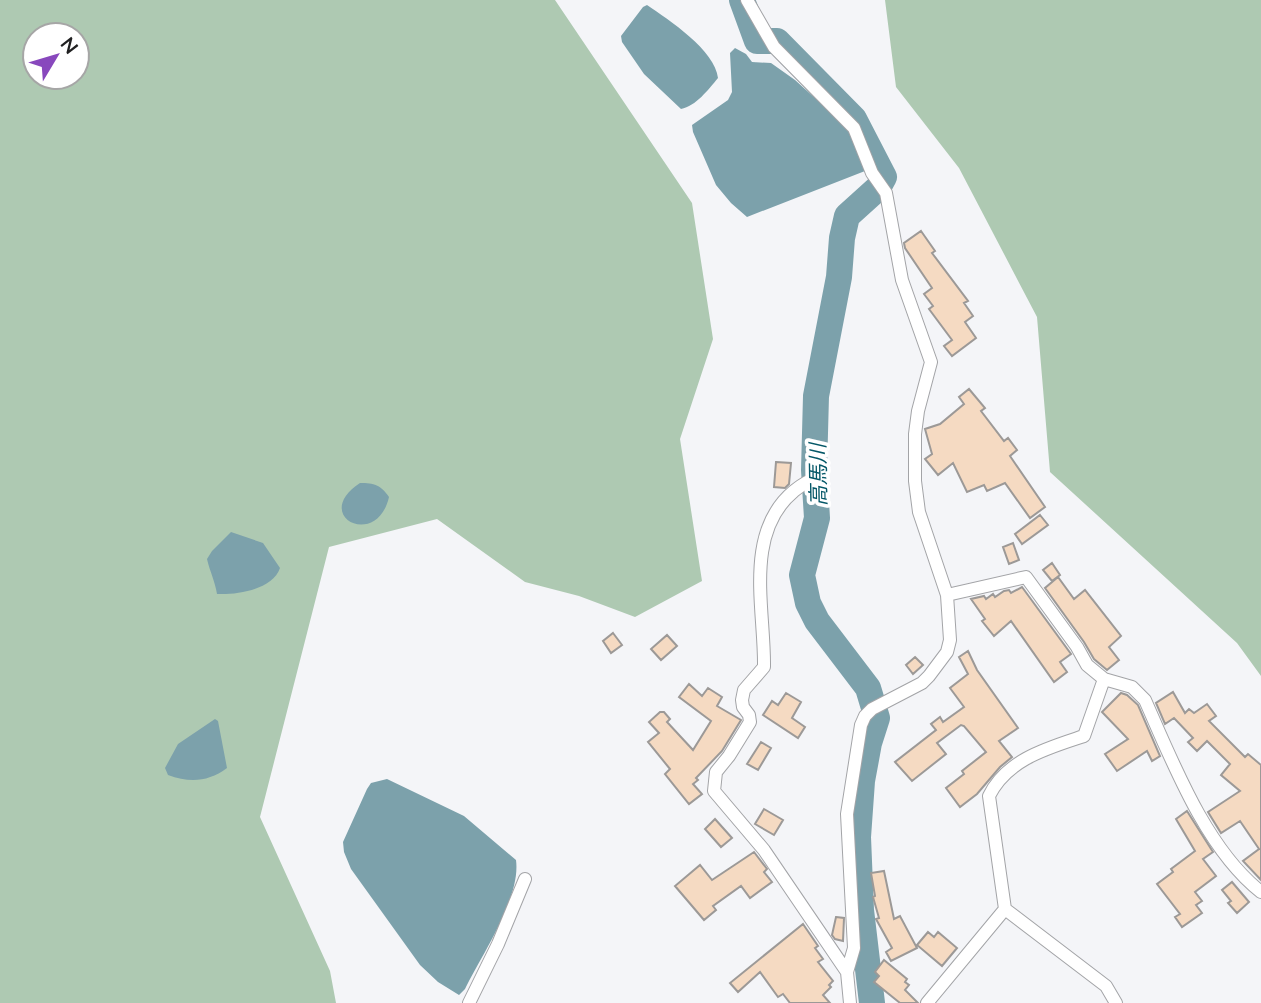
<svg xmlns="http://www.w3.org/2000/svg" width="1261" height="1003" viewBox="0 0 1261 1003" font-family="Lato,'Noto Sans JP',sans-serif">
<rect width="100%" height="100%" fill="#f4f5f8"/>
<!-- forest -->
<path fill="#aec9b2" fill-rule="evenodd" d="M0 0H555L692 203 713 339 680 439 702 581 635 617 579 596 525 582 437 519 329 547 260 817 330 971 336 1003H0ZM35 35H77V77H35Z
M885 0H1261V676L1237 643 1050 472 1037 317 959 168 896 87Z"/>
<!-- water -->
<path fill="#7ca1ab" d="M647 5C669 20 715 50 718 78 708 90 696 106 681 109L644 74 622 42 621 36 643 7Z
M735 48 746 54 752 62 771 63 795 80 847 127 859 151 865 171 747 217 731 203 716 185 693 132 692 125 728 100 732 92 730 53Z
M360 483C374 483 381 485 389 497 377 550 310 516 360 483Z
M231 532 263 543 280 568C273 589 238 595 217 594 215 581 210 572 207 559L212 551Z
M215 719 218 721 227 768C208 782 190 783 168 775L165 768 178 744Z
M387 779 464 816 516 860C521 898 482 954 465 989L459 995 438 982 420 965 351 869 344 852 343 842 367 789 371 783Z"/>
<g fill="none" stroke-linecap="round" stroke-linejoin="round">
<!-- river -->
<path stroke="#7ca1ab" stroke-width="26" d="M742 0 757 41H777L854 119 884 177 878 188 847 216 842 238 839 277 816 396 814 470 817 518 802 575 808 603 817 621 868 688 877 718 869 743 862 781 858 837 861 910 872 1003"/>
</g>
<!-- building -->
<path fill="#f5dac2" stroke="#9c9997" stroke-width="2" d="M921 231 935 251 932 253 968 301 964 303 973 316 965 322 976 338 952 356 944 346 952 340 929 309 933 306 924 294 932 288 905 248 904 243Z
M969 389 985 408 981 411 1004 441 1008 438 1017 450 1010 456 1045 507 1030 518 1005 483 987 491 984 485 967 492 953 463 938 475 925 459 932 454 925 429 940 424 964 404 959 397Z
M776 462 791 463 789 484 785 488 774 487Z
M1040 515 1048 525 1022 544 1015 534Z
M1013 543 1019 560 1009 564 1003 547Z
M1052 563 1060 575 1052 581 1043 570Z
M1058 577 1074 599 1085 590 1121 636 1109 647 1119 660 1107 670 1094 659 1084 642 1045 588Z
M1022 587 1071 654 1060 662 1067 672 1054 682 1011 621 994 636 982 621 985 619 971 599 984 596 986 599 993 594 995 597 1004 591 1009 590 1011 593Z
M613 633 622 645 611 653 603 641Z
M667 635 677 646 661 660 651 649Z
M968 651 977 670 1018 728 999 741 1012 757 1000 767 977 794 960 807 946 788 964 774 962 771 986 752 964 726 961 725 937 743 946 754 912 781 895 762 936 730 931 724 940 717 943 722 964 707 950 688 968 674 959 657Z
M915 657 923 665 913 674 906 665Z
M689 684 702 696 708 688 722 697 717 706 741 720 722 751 696 778 698 780 693 784 702 794 689 804 665 774 670 769 648 742 659 733 649 722 660 712H664L670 719 667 722 693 750 711 721 679 697Z
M1173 692 1185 713 1189 709 1194 713 1207 704 1216 716 1209 721 1245 757 1248 754 1261 765V880L1243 861 1259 849 1240 821 1221 833 1208 812 1240 791 1221 775 1230 764 1207 741 1197 751 1188 742 1193 738 1174 718 1165 724 1156 703Z
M786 693 801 702 792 718 805 727 798 738 763 715 772 701 778 705Z
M1121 693 1127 695 1138 705 1160 756 1152 761 1147 751 1117 771 1105 754 1128 739 1102 712Z
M761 742 771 748 758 770 747 764Z
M764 809 783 820 774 835 755 824Z
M1187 811 1213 852 1203 859 1216 876 1195 892 1202 901 1196 905 1202 913 1182 927 1175 917 1180 914 1157 884 1173 872 1171 869 1195 851 1176 819Z
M715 819 732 838 721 847 705 829Z
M754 852 767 869 764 872 772 882 750 898 741 886 713 906 716 910 704 920 675 886 700 865 712 880Z
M884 871 894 919 900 916 917 948 891 961 886 952 892 948 876 919 879 918 873 897 875 896 871 873Z
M1232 882 1249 902 1237 913 1228 903 1231 901 1222 890Z
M836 917 844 918 843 941 835 939 832 935Z
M803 924 818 946 815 948 823 959 818 962 833 981 829 985 831 987 823 995 830 1003H790L783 994 778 997 760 972 738 992 730 983Z
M928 932 934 937 938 932 957 948 942 966 917 945Z
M884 960 907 979 905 982 909 985 905 990 918 1003H900L874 982 879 976 875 972Z"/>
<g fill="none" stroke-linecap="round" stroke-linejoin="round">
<!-- minor casing -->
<g stroke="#a3a4a7" stroke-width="14">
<path id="minor" d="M747 0 774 47 854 128 872 173 886 193 902 280 931 362 918 411 915 434V481L919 512 947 595 950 640 947 652 929 676 922 683 872 709 865 716 861 725 847 814 854 948 847 972 850 1003
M822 477C810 479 803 484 794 491 743 533 765 610 764 667L744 690 742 700 743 707 749 715 750 722 729 756 716 772 714 791 764 850 847 972
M947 595 1026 577 1077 647 1087 665 1104 679 1132 687 1145 700C1173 763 1206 849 1261 892
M1005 909 1106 986 1116 1003
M469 1003 498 944 525 879
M927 1003 1005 909 989 796C1007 759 1048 748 1084 736L1104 679"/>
</g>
<!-- minor -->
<use href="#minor" stroke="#fff" stroke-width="12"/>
</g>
<g text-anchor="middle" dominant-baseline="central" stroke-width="7" stroke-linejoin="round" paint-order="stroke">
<!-- water labels -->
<g font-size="21" font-style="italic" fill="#045767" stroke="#fff">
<text transform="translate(817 475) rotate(-91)">高馬川</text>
</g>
</g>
<!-- north arrow -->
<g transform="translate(56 56) rotate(52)"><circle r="33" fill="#ffffff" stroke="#a6a6a6" stroke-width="2"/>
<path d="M0-5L12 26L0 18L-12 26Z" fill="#8848bd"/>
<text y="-10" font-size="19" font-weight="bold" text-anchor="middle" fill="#202021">N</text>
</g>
</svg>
